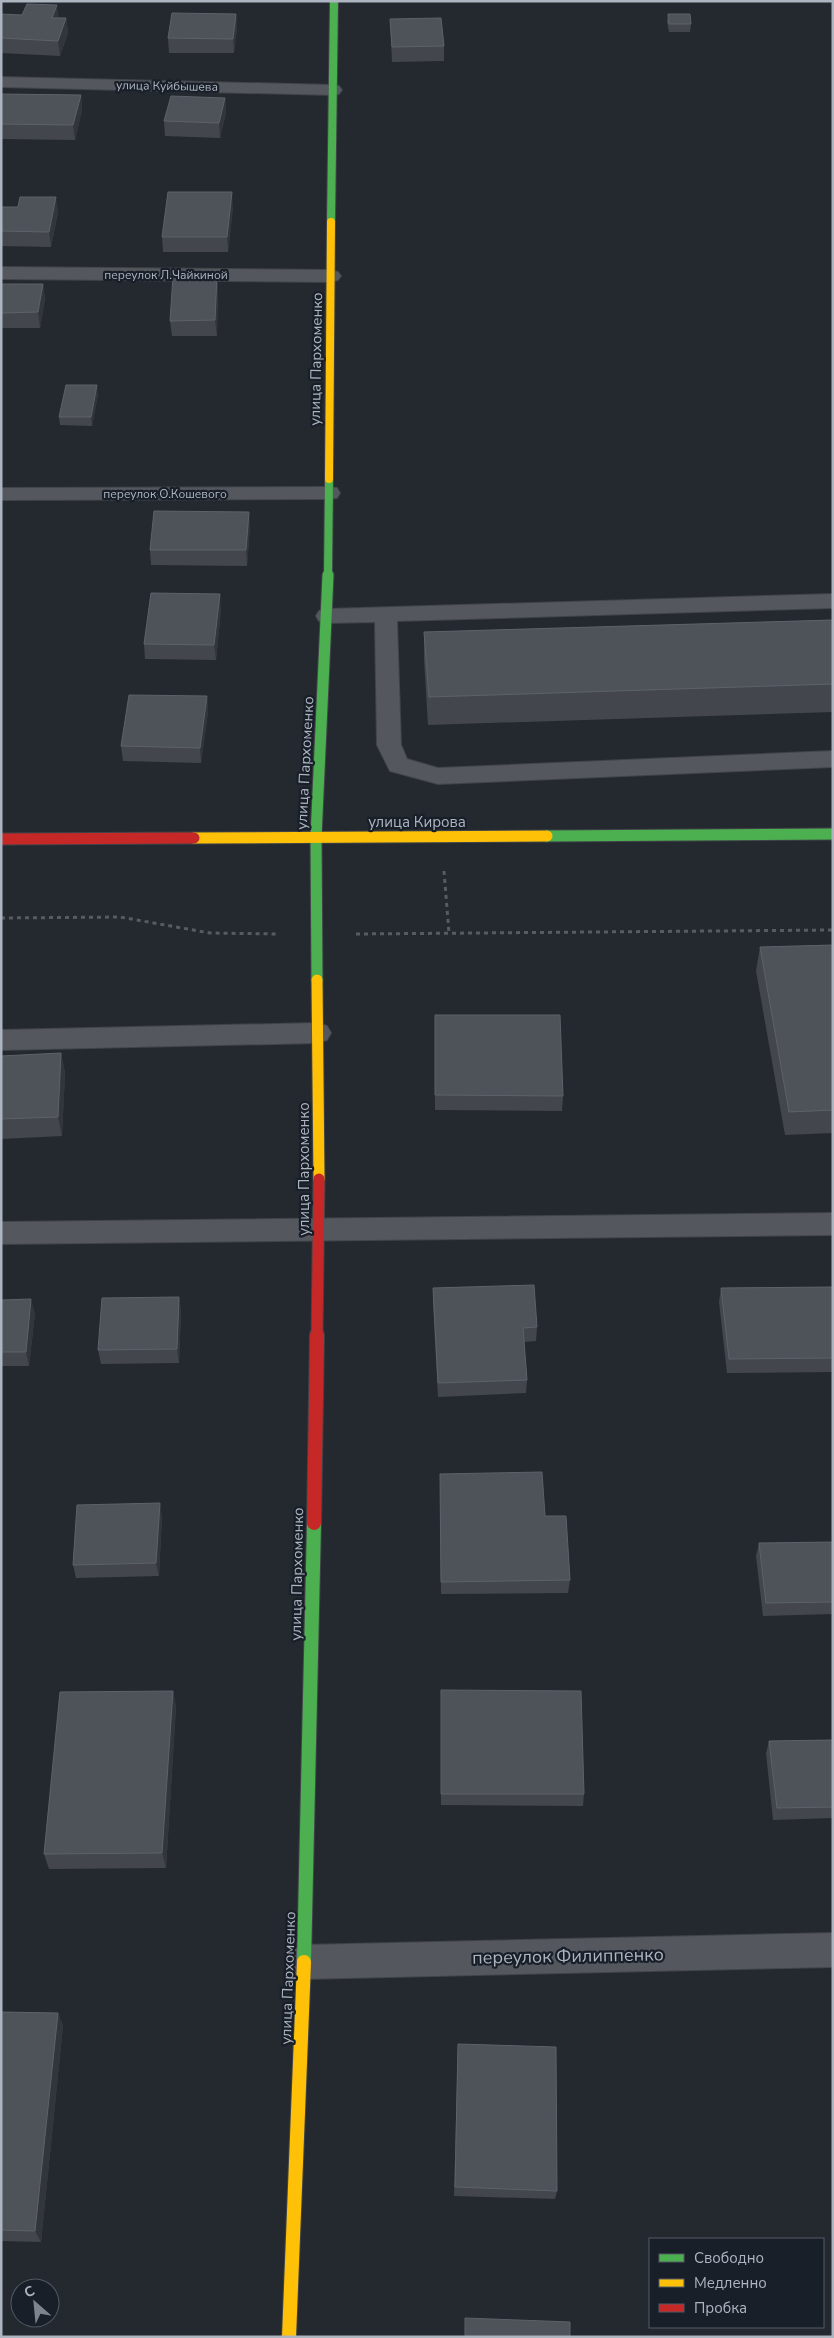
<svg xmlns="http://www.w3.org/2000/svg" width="834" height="2338" viewBox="0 0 834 2338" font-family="'Nunito Sans',sans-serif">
<rect width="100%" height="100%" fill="#24292f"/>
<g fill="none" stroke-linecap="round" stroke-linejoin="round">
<!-- lane casing -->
<g stroke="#404448" stroke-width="2">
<path id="lane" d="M833 594V608L397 621 401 745 407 759 438 768 833 751V767L438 784 390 771 377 745 375 622 327 623 319 621 316 616 319 611 327 609Z
M318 1023 327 1026 331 1033 327 1040 318 1043 1 1050V1030Z
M833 1213V1235L1 1244V1222Z"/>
</g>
<!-- street casing -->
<g stroke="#404448" stroke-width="2">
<path id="street" d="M1 77 333 85 339 86 342 90 339 94 333 95 1 87Z
M1 267 331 270 338 272 341 276 338 280 331 282 1 279Z
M329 487 337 488 340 493 337 498 329 499 1 500V488Z
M833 1933V1967L304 1979 292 1974 287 1962 292 1950 304 1945Z"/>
</g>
<!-- fast-far2 casing -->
<g stroke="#404448" stroke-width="10">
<path id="fast-far2" d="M331 222 334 1
M328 576 329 479"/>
</g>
<!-- fast-far1 casing -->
<g stroke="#404448" stroke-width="13">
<path id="fast-far1" d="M547 836 833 834
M317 980 316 837 328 575"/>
</g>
<!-- fast casing -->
<g stroke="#404448" stroke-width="16">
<path id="fast" d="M304 1962 314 1523"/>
</g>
<!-- slow-far2 casing -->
<g stroke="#404448" stroke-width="10">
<path id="slow-far2" d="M329 479 331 222"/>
</g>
<!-- slow-far1 casing -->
<g stroke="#404448" stroke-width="13">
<path id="slow-far1" d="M194 838 547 836
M317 980 319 1179"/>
</g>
<!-- slow casing -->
<g stroke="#404448" stroke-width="16">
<path id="slow" d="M289 2337 304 1962"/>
</g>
<!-- jam-far1 casing -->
<g stroke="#404448" stroke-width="13">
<path id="jam-far1" d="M1 839 194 838
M317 1336 319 1179"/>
</g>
<!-- jam casing -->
<g stroke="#404448" stroke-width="16">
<path id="jam" d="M314 1523 317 1335"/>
</g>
<!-- path -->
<path stroke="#585c61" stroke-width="3" stroke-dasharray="4 4" stroke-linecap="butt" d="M444 871 449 933
M1 918 120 917 210 933 277 934
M356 934 833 930"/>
<!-- lane -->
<use href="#lane" fill="#54575d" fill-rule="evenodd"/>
<!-- street -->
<use href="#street" fill="#54575d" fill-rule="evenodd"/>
<!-- fast-far2 -->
<use href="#fast-far2" stroke="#4caf50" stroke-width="8"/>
<!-- fast-far1 -->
<use href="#fast-far1" stroke="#4caf50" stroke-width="11"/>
<!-- fast -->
<use href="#fast" stroke="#4caf50" stroke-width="14"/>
<!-- slow-far2 -->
<use href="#slow-far2" stroke="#ffc107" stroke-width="8"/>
<!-- slow-far1 -->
<use href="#slow-far1" stroke="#ffc107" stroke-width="11"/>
<!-- slow -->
<use href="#slow" stroke="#ffc107" stroke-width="14"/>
<!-- jam-far1 -->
<use href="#jam-far1" stroke="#c62828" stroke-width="11"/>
<!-- jam -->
<use href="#jam" stroke="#c62828" stroke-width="14"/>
</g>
<!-- wall -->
<path fill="#43474d" d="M601 1H657L601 2Z
M1 14 66 18 68 33 60 56 1 53Z
M236 14 237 28 234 53H169L168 38Z
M668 14 691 24 690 32H669L667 22Z
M390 19 444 46V61L392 62Z
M1 94 81 95 82 110 75 140 1 139Z
M225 98 226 113 220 138 165 136 164 121Z
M1 207H18L58 212 51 247 1 246Z
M233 207 228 252H163L162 237Z
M217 275 218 290 217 336H172L170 321Z
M1 284H43L45 299 40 328H1Z
M98 394 92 426 60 425 59 417Z
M250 527 247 566 151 565 150 550Z
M221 610 216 660 145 659 144 644Z
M833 620V712L428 725 424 660V632Z
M207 696 208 712 201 763 123 761 121 746Z
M833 945V1133L785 1135 756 971 760 947Z
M435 1015 563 1096 562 1111 435 1110Z
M61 1053 65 1073 62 1136 1 1139V1056Z
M833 1287V1372L727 1373 719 1302 721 1288Z
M433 1288 537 1327 536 1341 524 1342 527 1380 526 1393 438 1397 433 1302Z
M179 1297 181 1311 179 1363 101 1364 98 1350Z
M1 1300 35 1313 29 1366H1Z
M440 1474 570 1580 568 1593 441 1594Z
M162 1516 159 1576 76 1578 73 1565Z
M833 1542V1614L763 1616 756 1556 759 1543Z
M441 1690 584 1794 583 1806 441 1805Z
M173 1691 176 1707 166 1868 49 1869 44 1854Z
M833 1740V1818L773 1820 766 1753 769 1741Z
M1 2012 58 2013 63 2026 41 2242 1 2241Z
M458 2044 557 2191 555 2199 454 2196Z"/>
<!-- shaded-wall -->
<path fill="#32363c" d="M57 5 59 20 52 18Z
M236 14 237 28 234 53 233 39Z
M66 18 68 33 60 56 58 41Z
M81 95 82 110 75 140 73 125Z
M225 98 226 113 220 138 219 123Z
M232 192 233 207 228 252 227 237Z
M56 197 58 212 51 247 49 232Z
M217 275 218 290 217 336 215 320Z
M43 284 45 299 40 328 38 312Z
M97 385 98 394 92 426 91 417Z
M249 512 250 527 247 566 246 550Z
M220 594 221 610 216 660 214 645Z
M207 696 208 712 201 763 200 748Z
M61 1053 65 1073 62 1136 58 1117Z
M179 1297 181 1311 179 1363 177 1349Z
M31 1299 35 1313 29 1366 26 1352Z
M160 1503 162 1516 159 1576 156 1563Z
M173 1691 176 1707 166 1868 162 1853Z
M58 2013 63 2026 41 2242 35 2231Z"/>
<!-- building -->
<path fill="#4e5359" stroke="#5d626a" d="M27 4 57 5 52 18H66L58 41 1 38V14L22 15Z
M172 13 236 14 233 39 168 38Z
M668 14H690L691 24H669Z
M441 18 444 46 392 47 390 19Z
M1 94 81 95 73 125 1 124Z
M171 96 225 98 219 123 164 121Z
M168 192H232L227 237H162Z
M20 197H56L49 232 1 231V207H18Z
M217 275 215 320 170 321 173 276Z
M1 284H43L38 312 1 313Z
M66 385H97L91 417H59Z
M154 511 249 512 246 550H150Z
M151 593 220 594 214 645 144 644Z
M833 620V684L429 697 424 632Z
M129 695 207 696 200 748 121 746Z
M833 945V1110L789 1112 760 947Z
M435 1015H560L563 1096 435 1095Z
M61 1053 58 1117 1 1119V1056Z
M534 1285 537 1327 523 1328 527 1380 438 1383 433 1288Z
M833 1287V1358L729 1359 721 1288Z
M179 1297 177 1349 98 1350 102 1298Z
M31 1299 26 1352H1V1300Z
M542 1472 545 1516H566L570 1580 441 1582 440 1474Z
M160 1503 156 1563 73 1565 77 1505Z
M833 1542V1602L766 1603 759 1543Z
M441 1690 581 1691 584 1794H441Z
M173 1691 162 1853 44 1854 60 1692Z
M833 1740V1807L777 1808 769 1741Z
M1 2012 58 2013 35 2231 1 2230Z
M458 2044 556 2047 557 2191 455 2187Z
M465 2318 570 2322V2337H465Z"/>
<g text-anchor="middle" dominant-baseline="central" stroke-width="4.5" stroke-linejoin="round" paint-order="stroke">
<!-- far-street labels -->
<g font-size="12" fill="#adb5c1" stroke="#191f29">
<text transform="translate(167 86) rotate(1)">улица Куйбышева</text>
<text x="166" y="275">переулок Л.Чайкиной</text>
<text x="165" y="494">переулок О.Кошевого</text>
</g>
<!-- street labels -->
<g font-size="15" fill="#adb5c1" stroke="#191f29">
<text transform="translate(316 359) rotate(-89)">улица Пархоменко</text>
<text transform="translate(305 763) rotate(-87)">улица Пархоменко</text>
<text x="417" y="822">улица Кирова</text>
<text transform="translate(304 1169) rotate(-90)">улица Пархоменко</text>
<text transform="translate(297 1574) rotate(-89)">улица Пархоменко</text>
<text transform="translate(288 1978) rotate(-88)">улица Пархоменко</text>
</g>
<!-- near-street labels -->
<g font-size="18" fill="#adb5c1" stroke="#191f29">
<text transform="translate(568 1956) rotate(-1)">переулок Филиппенко</text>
</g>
</g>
<!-- border -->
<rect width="834" height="2338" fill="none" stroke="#adb5c1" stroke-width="5"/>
<!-- legend -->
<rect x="649" y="2238" width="175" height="90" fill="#191f29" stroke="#545b66"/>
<rect x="659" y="2254" width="25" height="8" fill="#4caf50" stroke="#545b66"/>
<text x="694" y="2263" font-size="15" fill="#adb5c1">Свободно</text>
<rect x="659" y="2279" width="25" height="8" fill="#ffc107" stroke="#545b66"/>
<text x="694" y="2288" font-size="15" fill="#adb5c1">Медленно</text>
<rect x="659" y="2304" width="25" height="8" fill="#c62828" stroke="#545b66"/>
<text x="694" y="2313" font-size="15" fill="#adb5c1">Пробка</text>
<!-- north arrow -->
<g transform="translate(35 2303) rotate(333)"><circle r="24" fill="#191f29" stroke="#545b66"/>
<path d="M0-4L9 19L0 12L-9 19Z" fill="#7d848e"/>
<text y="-8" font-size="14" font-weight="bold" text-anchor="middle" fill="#adb5c1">С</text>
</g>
</svg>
